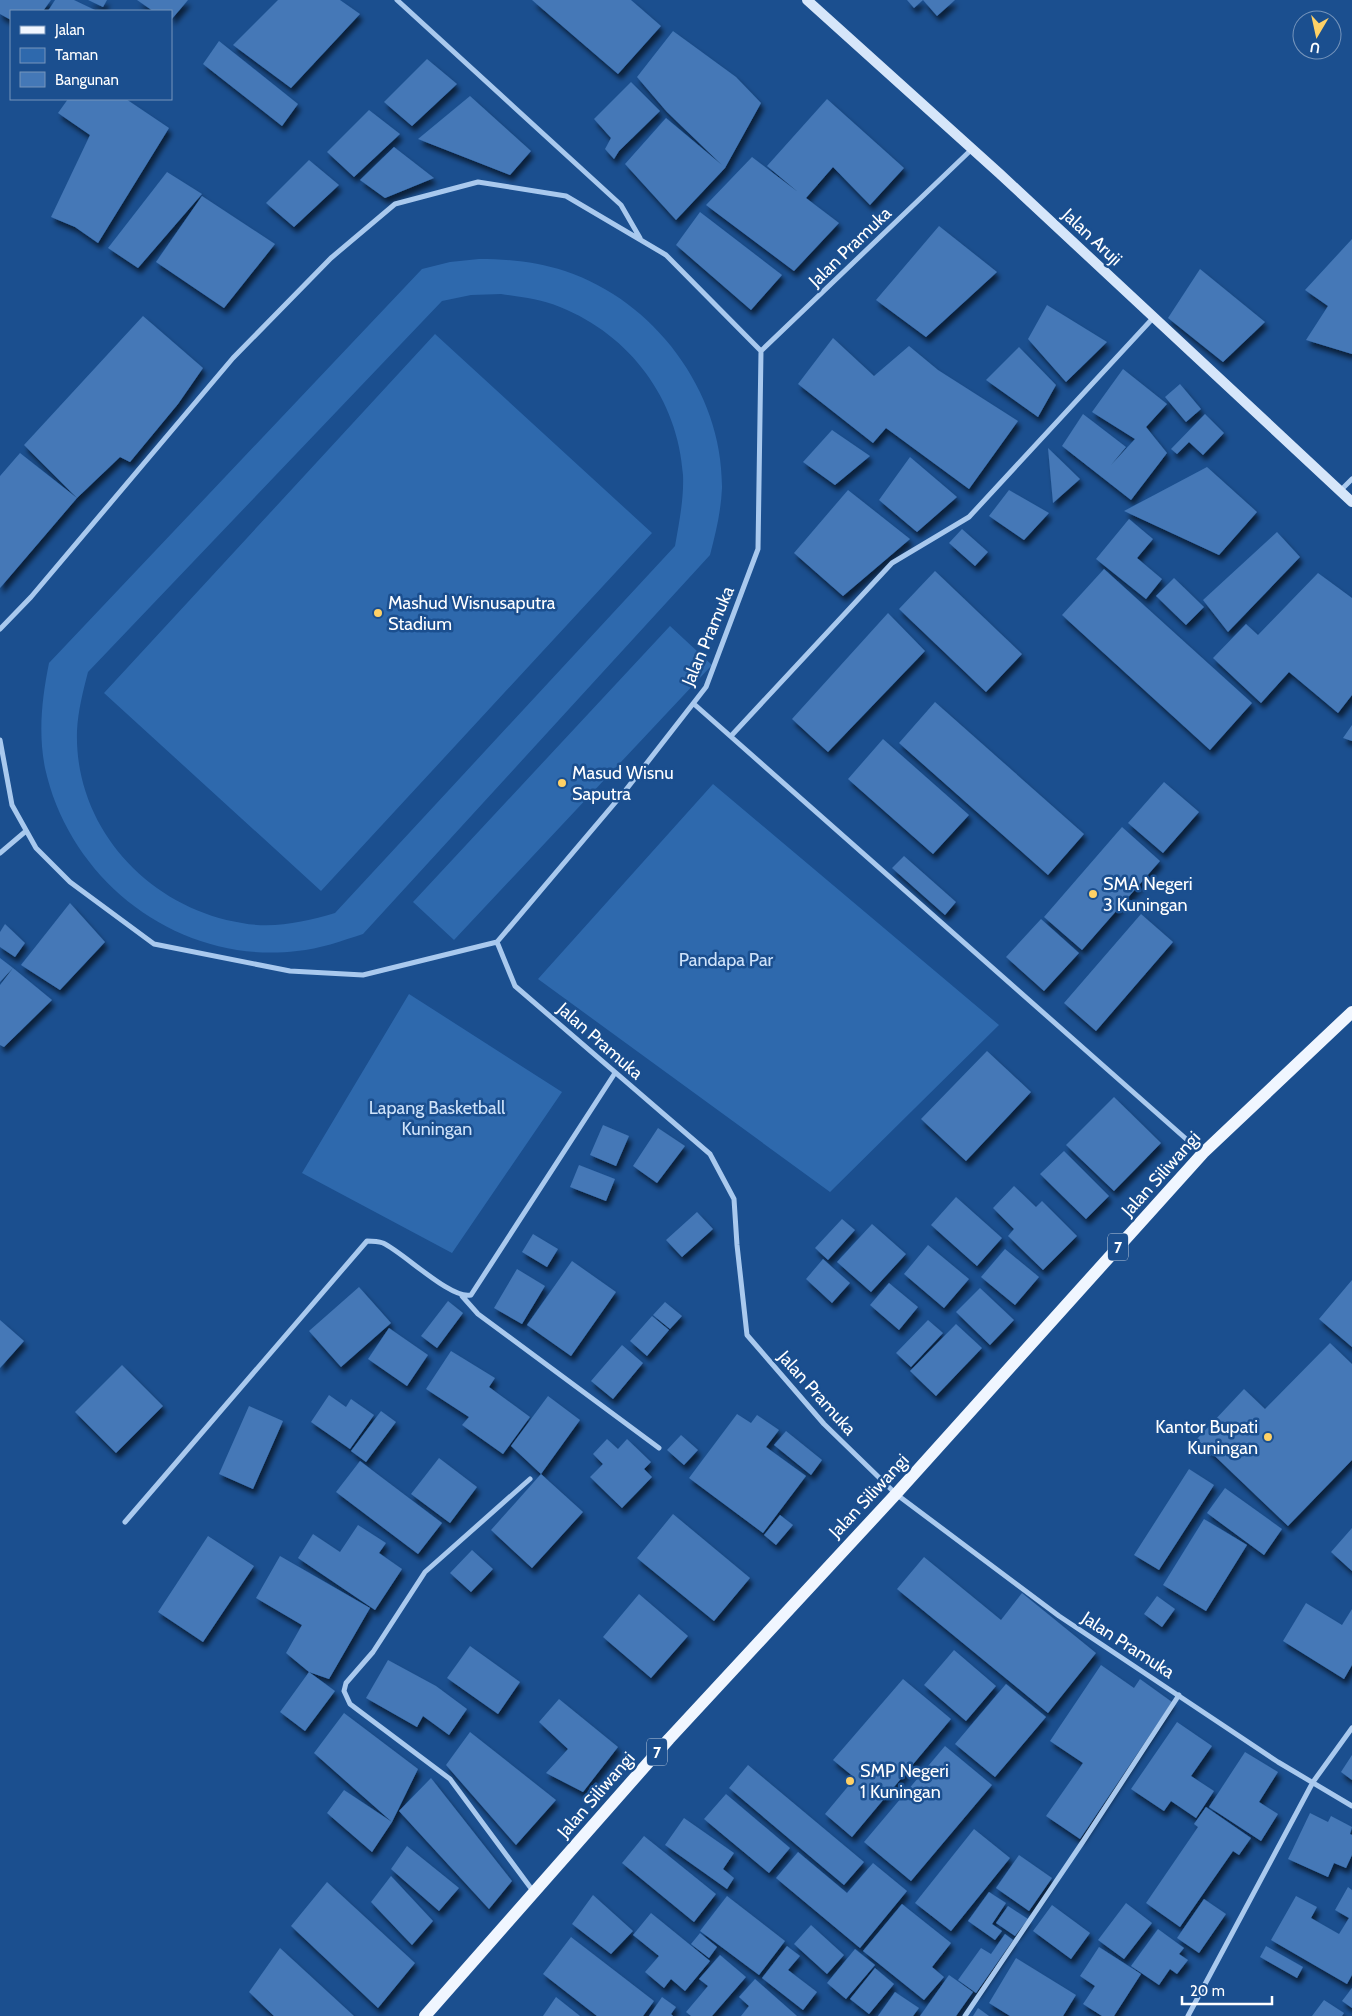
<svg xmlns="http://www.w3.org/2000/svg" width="1352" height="2016" viewBox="0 0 1352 2016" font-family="Cabin,sans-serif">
<defs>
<filter id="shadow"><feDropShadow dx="3" dy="5.5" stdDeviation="2.5" flood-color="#0009"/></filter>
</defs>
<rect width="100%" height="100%" fill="#1b4f8f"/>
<!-- green -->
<path fill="#2e69ad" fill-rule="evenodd" d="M479 259C509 259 537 262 565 271 655 301 723 392 722 488 721 511 716 532 710 555L363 934C341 941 320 949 297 951 179 965 70 882 45 768 38 732 42 698 49 663L422 269 450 262ZM501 294C521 297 541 299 560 307 630 335 678 399 683 475 684 499 679 523 675 546L335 913C305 922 273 929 242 923 149 908 74 828 77 731 78 711 83 691 88 672L442 301 471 295Z
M435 334 652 533 321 891 104 693Z
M670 626 712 665 454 940 413 902Z
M713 784 999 1025 830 1192 538 979Z
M409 994 562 1092 452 1253 302 1173Z"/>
<!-- building -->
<path fill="#4478b7" filter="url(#shadow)" d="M0 0H51L43 11H11V20L0 14Z
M55 0H74L97 11H48Z
M88 0H107L103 7Z
M137 0H188L171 20V11H153Z
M278 0H340L360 14 291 88 233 45Z
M532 0H631L661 26 618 74Z
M907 0H955L937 16 923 0 914 8Z
M673 31 736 77 761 103 725 168 676 220 625 164 666 118 722 165 667 112 637 77Z
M219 41 298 104 282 126 203 64Z
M427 59 457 84 412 126 384 102Z
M631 82 660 111 619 151 614 159 605 149 611 138 594 119Z
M470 96 531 151 510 175 418 139Z
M68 99H126L169 128 98 243 75 227 51 217 90 135 58 113Z
M827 99 904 168 870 205 833 167 806 198 839 223 794 271 706 205 752 157 798 192 767 166Z
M369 110 400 134 354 177 327 152Z
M394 147 434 178 385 198 360 180Z
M309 160 339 185 294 227 266 203Z
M167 172 202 194 138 268 108 248Z
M202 196 275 244 224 308 156 262Z
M700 212 782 275 751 310 676 245Z
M939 226 997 272 926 337 876 300Z
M1352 239V354L1306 340 1328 306 1305 290Z
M1200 269 1265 322 1223 362 1168 318Z
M1047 305 1107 342 1066 382 1028 339Z
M143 316 203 368 178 404 130 462 120 457 77 498 24 445Z
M833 338 874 376 909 346 938 370 1018 421 969 489 886 428 873 443 798 384Z
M1019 347 1056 385 1038 417 986 380Z
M1123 369 1167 404 1146 427 1167 453 1131 500 1062 446 1083 414 1126 447 1111 465 1135 439 1092 412Z
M1180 384 1201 409 1186 422 1165 397Z
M1205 414 1224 433 1203 455 1189 442 1177 454 1171 449Z
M832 430 870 456 835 485 803 462Z
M1048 448 1080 479 1053 503Z
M20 453 77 498 0 588V476Z
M910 457 957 497 917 532 879 500Z
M1207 467 1257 512 1219 555 1124 511Z
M848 490 910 539 843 596 794 553Z
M1009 490 1049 513 1024 540 989 516Z
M1129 519 1153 539 1137 558 1162 579 1146 599 1096 559Z
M962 529 988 552 975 566 949 543Z
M1277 532 1300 557 1228 632 1203 600Z
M1104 569 1252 703 1210 750 1062 615Z
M935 571 1022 654 986 692 899 609Z
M1318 573 1352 598V695L1338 713 1289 672 1261 703 1213 658 1246 624 1258 635Z
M1174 578 1204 607 1186 625 1156 596Z
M888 613 925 651 828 752 792 719Z
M935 702 1084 834 1048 875 899 743Z
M1352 725V741L1343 738Z
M883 739 969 815 933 854 848 779Z
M1164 782 1199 812 1163 853 1128 823Z
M1122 827 1160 861 1082 950 1044 917Z
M904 856 956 902 945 915 892 868Z
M70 903 105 942 60 990 21 965Z
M1141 914 1173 942 1096 1031 1064 1003Z
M1041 919 1079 953 1044 991 1006 957Z
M5 924 25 943 15 957 0 947V932Z
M0 958 13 968 0 982Z
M13 968 52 1000 4 1047 0 1045V985Z
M987 1051 1031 1092 966 1161 921 1119Z
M1114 1097 1161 1143 1114 1191 1066 1145Z
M603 1125 629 1136 616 1166 590 1155Z
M658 1128 685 1146 657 1183 633 1166Z
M1064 1151 1109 1196 1086 1219 1040 1174Z
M579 1165 615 1179 606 1201 570 1187Z
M1014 1186 1036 1207 1042 1201 1077 1236 1043 1270 1008 1236 1014 1229 993 1208Z
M956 1197 1002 1238 977 1266 931 1225Z
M697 1212 713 1229 682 1257 666 1240Z
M842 1219 855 1230 828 1260 815 1248Z
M872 1224 906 1254 871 1292 837 1262Z
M533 1234 558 1249 547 1267 522 1252Z
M928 1245 969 1279 944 1308 904 1274Z
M1005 1249 1039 1277 1015 1305 981 1277Z
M823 1259 850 1283 832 1303 806 1279Z
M572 1261 616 1292 571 1356 527 1325Z
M517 1269 545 1286 522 1324 494 1308Z
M1352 1280V1347L1319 1319Z
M889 1283 918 1307 899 1330 870 1305Z
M359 1287 391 1323 341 1367 309 1331Z
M980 1288 1014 1320 990 1345 956 1312Z
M448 1301 463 1313 437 1348 421 1336Z
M665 1302 682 1316 670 1329 653 1315Z
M652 1316 669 1330 647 1356 630 1341Z
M0 1320 24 1341 0 1368Z
M928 1320 943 1333 911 1367 896 1353Z
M956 1324 982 1348 936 1396 910 1371Z
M389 1328 428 1355 407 1386 368 1359Z
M1330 1343 1352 1364V1460L1288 1526 1197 1439 1244 1389 1265 1409Z
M622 1345 643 1363 613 1399 591 1381Z
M451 1351 495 1378 489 1387 530 1417 503 1454 462 1425 469 1417 426 1389Z
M122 1365 163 1406 116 1453 75 1412Z
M329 1395 346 1407 351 1399 374 1415 350 1449 311 1422Z
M548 1396 580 1420 541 1474 583 1512 532 1568 491 1530 541 1474 511 1446Z
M249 1406 283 1421 253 1489 219 1474Z
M381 1411 396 1422 366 1462 351 1451Z
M737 1414 751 1423 757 1415 779 1430 766 1447 806 1476 763 1533 689 1478Z
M786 1431 822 1460 811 1475 774 1445Z
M681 1435 698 1450 684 1465 667 1450Z
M607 1439 618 1449 627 1439 651 1462 644 1469 652 1477 622 1508 590 1477 603 1464 593 1454Z
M439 1458 477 1487 450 1523 411 1494Z
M360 1461 442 1523 418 1554 336 1492Z
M1189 1469 1214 1485 1159 1570 1134 1555Z
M1225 1488 1282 1529 1264 1555 1207 1513Z
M673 1514 750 1578 714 1621 637 1558Z
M780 1515 793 1525 776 1545 764 1535Z
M1204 1519 1247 1545 1206 1611 1163 1585Z
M358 1525 386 1543 379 1553 402 1569 375 1610 298 1558 313 1534 340 1552Z
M1352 1528V1571L1331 1552Z
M208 1536 254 1566 203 1642 158 1612Z
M472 1550 493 1569 471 1592 450 1573Z
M280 1556 370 1608 329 1679 309 1672 286 1653 302 1625 256 1598Z
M924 1557 1001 1620 1022 1593 1096 1653 1048 1713 897 1589Z
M639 1594 688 1636 651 1678 603 1637Z
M1157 1596 1175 1609 1162 1627 1144 1614Z
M1306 1603 1342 1625 1352 1609V1665L1344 1679 1283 1641Z
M470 1646 520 1682 498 1714 447 1678Z
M954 1650 996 1686 966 1721 924 1685Z
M388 1660 436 1686 467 1709 449 1735 423 1716 417 1727 366 1698Z
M1101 1665 1134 1688 1140 1679 1172 1702 1080 1839 1046 1816 1083 1763 1050 1741Z
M309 1672 335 1691 305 1731 280 1712Z
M903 1679 951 1719 852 1837 825 1814 855 1778 833 1760Z
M1006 1684 1046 1717 995 1777 955 1744Z
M559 1699 618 1747 583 1792 546 1773 568 1749 539 1722Z
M344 1713 418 1769 392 1822 372 1852 327 1813 344 1790 392 1822 314 1753Z
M1177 1722 1212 1746 1191 1776 1214 1791 1196 1818 1171 1801 1164 1811 1131 1789Z
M470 1732 556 1800 516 1845 446 1765Z
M945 1746 992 1785 911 1881 864 1842Z
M1245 1752 1278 1772 1259 1802 1278 1814 1261 1841 1209 1807Z
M1352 1755V1780L1341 1772Z
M748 1765 864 1862 844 1885 729 1788Z
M431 1778 512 1881 489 1909 399 1811Z
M726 1794 790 1848 769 1873 704 1819Z
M1206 1807 1251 1838 1239 1855 1233 1851 1180 1927 1146 1903 1198 1827 1194 1824Z
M1310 1813 1328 1822 1331 1816 1352 1827 1350 1834 1352 1835V1855L1346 1868 1334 1863 1328 1877 1288 1859Z
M684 1818 734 1853 723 1869 734 1878 727 1889 665 1845Z
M974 1829 1010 1858 951 1931 915 1903Z
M644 1836 716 1894 694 1922 622 1863Z
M407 1846 459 1888 439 1911 391 1869Z
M798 1852 847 1893 873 1863 907 1891 860 1948 776 1878Z
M1019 1855 1052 1878 1029 1911 996 1888Z
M391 1876 433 1921 412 1945 371 1902Z
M327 1882 415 1963 378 2008 291 1926Z
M1348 1887 1352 1890V1975L1347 1984 1271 1940 1296 1896 1317 1907 1311 1918 1339 1934 1349 1918 1335 1910Z
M989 1892 1006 1903 992 1924 1002 1931 995 1940 968 1921Z
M593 1895 633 1931 611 1954 572 1924Z
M727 1896 785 1941 759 1975 700 1931Z
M1204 1899 1226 1914 1199 1953 1177 1938Z
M1126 1903 1152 1923 1124 1959 1098 1940Z
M902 1904 951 1943 932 1967 944 1977 924 2000 863 1951Z
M1052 1905 1090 1933 1071 1959 1033 1931Z
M1008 1906 1028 1919 1015 1936 996 1923Z
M651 1913 710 1961 685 1991 671 1979 664 1988 645 1972 659 1956 633 1935Z
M811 1925 844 1955 827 1974 794 1944Z
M1158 1929 1184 1948 1179 1954 1188 1960 1177 1974 1170 1969 1159 1985 1131 1966Z
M700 1933 717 1947 709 1958 691 1944Z
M1005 1934 1013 1940 976 1993 958 1980 981 1948 991 1954Z
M571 1937 654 2001 643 2016H597L543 1974Z
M787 1946 800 1956 788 1970 817 1992 803 2010 762 1978Z
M1266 1946 1303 1967 1297 1978 1260 1957Z
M1099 1947 1141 1974 1114 2016H1102L1083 2004 1095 1986 1080 1976Z
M280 1948 354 2016H274L249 1992Z
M855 1949 875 1965 846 1999 827 1983Z
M720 1955 746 1977 712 2016H691L686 2012 708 1986 699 1979Z
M1016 1958 1076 1995 1063 2016H1010L989 2003Z
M875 1968 894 1984 869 2014 850 1999Z
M949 1975 973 1992 956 2016H920Z
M755 1979 797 2016H741L749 2006 739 1997Z
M1352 1988V2008L1342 2001Z
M895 1992 919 2008 913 2016H878Z
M556 1997 580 2016H543Z
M662 1997 676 2007 671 2014 673 2016H649Z
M1324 2000 1344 2013 1342 2016H1312Z
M978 2008 989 2016H973Z"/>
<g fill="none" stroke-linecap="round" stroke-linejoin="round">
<!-- street -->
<path stroke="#a9c9ee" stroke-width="5" d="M397 0 621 205 640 238
M972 149 761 351 758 549 706 687 625 791 497 942 515 986 710 1154 734 1199 737 1245 747 1335 824 1424 896 1494 1059 1616 1278 1762 1352 1806
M1340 491 1352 479
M0 629 31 597 233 358 331 258 395 204 478 182 566 196 666 255 761 351
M694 704 1202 1153
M731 736 892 563 969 517 1154 317
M0 740 12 805 36 848 70 882 154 944 290 971 363 975 497 942
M0 853 26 831
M462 1296 478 1314 659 1448
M530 1479 425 1572 373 1652 346 1683 344 1691 350 1704 450 1779 533 1891
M125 1522 367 1241C372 1241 377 1241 383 1243 403 1252 451 1300 471 1295L615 1073
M965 2016 1082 1843 1179 1695
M1188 2016 1313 1782 1352 1728"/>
<!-- secondary -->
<path stroke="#d6e6fa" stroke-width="10" d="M807 0 1000 174 1352 502"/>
<!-- primary -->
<path stroke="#f0f6ff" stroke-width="12" d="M425 2016 669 1739 896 1494 1203 1153 1352 1012"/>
</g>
<!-- markers -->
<g fill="#ffd166" stroke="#1b4f8f" stroke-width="2">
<circle cx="378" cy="613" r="5"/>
<circle cx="562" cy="783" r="5"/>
<circle cx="1093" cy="894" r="5"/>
<circle cx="1268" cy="1437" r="5"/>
<circle cx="850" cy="1781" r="5"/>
</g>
<g text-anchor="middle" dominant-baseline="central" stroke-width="5" stroke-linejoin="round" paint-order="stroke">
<!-- shield labels -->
<g fill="#1b4f8f" stroke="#bbcadd" stroke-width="1">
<rect x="1108" y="1233.5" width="20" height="27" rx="4"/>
<rect x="647" y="1738.5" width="20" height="27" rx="4"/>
</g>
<g font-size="16" font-weight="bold" fill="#fff">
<text x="1118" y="1247">7</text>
<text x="657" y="1752">7</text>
</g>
<!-- street labels -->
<g font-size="18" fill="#fff" stroke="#1b4f8f">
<text transform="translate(1092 237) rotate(43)">Jalan Aruji</text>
<text transform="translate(850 247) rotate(-44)">Jalan Pramuka</text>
<text transform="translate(708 636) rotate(-67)">Jalan Pramuka</text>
<text transform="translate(600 1041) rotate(41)">Jalan Pramuka</text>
<text transform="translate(1161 1174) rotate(-48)">Jalan Siliwangi</text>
<text transform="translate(817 1393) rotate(48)">Jalan Pramuka</text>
<text transform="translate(869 1496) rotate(-47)">Jalan Siliwangi</text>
<text transform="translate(1128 1645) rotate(33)">Jalan Pramuka</text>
<text transform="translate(596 1795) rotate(-49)">Jalan Siliwangi</text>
</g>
<!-- poi labels -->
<g font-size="18" fill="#fff" stroke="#1b4f8f" text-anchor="start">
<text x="388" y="603">Mashud Wisnusaputra<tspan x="388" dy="21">Stadium</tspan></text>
<text x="572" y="773">Masud Wisnu<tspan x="572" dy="21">Saputra</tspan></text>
<text x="1103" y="884">SMA Negeri<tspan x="1103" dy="21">3 Kuningan</tspan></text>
<text x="1258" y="1427" text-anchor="end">Kantor Bupati<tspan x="1258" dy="21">Kuningan</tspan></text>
<text x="860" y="1771">SMP Negeri<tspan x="860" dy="21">1 Kuningan</tspan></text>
</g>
<!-- park labels -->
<g font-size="18" fill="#cfe3fa" stroke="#1b4f8f">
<text x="726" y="960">Pandapa Par</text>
<text x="437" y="1108">Lapang Basketball<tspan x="437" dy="21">Kuningan</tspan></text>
</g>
</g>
<!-- legend -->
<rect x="10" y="10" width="162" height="90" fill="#1b4f8f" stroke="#7695bc"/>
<rect x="20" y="26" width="25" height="8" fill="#f0f6ff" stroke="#7695bc"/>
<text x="55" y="35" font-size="15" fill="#ffffff">Jalan</text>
<rect x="20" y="48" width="25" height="15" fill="#2e69ad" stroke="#7695bc"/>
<text x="55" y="60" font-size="15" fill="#ffffff">Taman</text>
<rect x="20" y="72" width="25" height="15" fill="#4478b7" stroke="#7695bc"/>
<text x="55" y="85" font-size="15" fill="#ffffff">Bangunan</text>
<!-- north arrow -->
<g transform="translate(1317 35) rotate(189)"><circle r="24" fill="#1b4f8f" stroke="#7695bc"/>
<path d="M0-4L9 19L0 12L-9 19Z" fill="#ffd166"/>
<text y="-8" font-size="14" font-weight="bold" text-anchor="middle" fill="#ffffff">U</text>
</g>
<!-- scale -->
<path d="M1182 1996v8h90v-8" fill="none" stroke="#ffffff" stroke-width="2.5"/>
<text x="1190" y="1996" font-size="15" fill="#ffffff" stroke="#1b4f8f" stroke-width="4" paint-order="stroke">20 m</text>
</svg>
